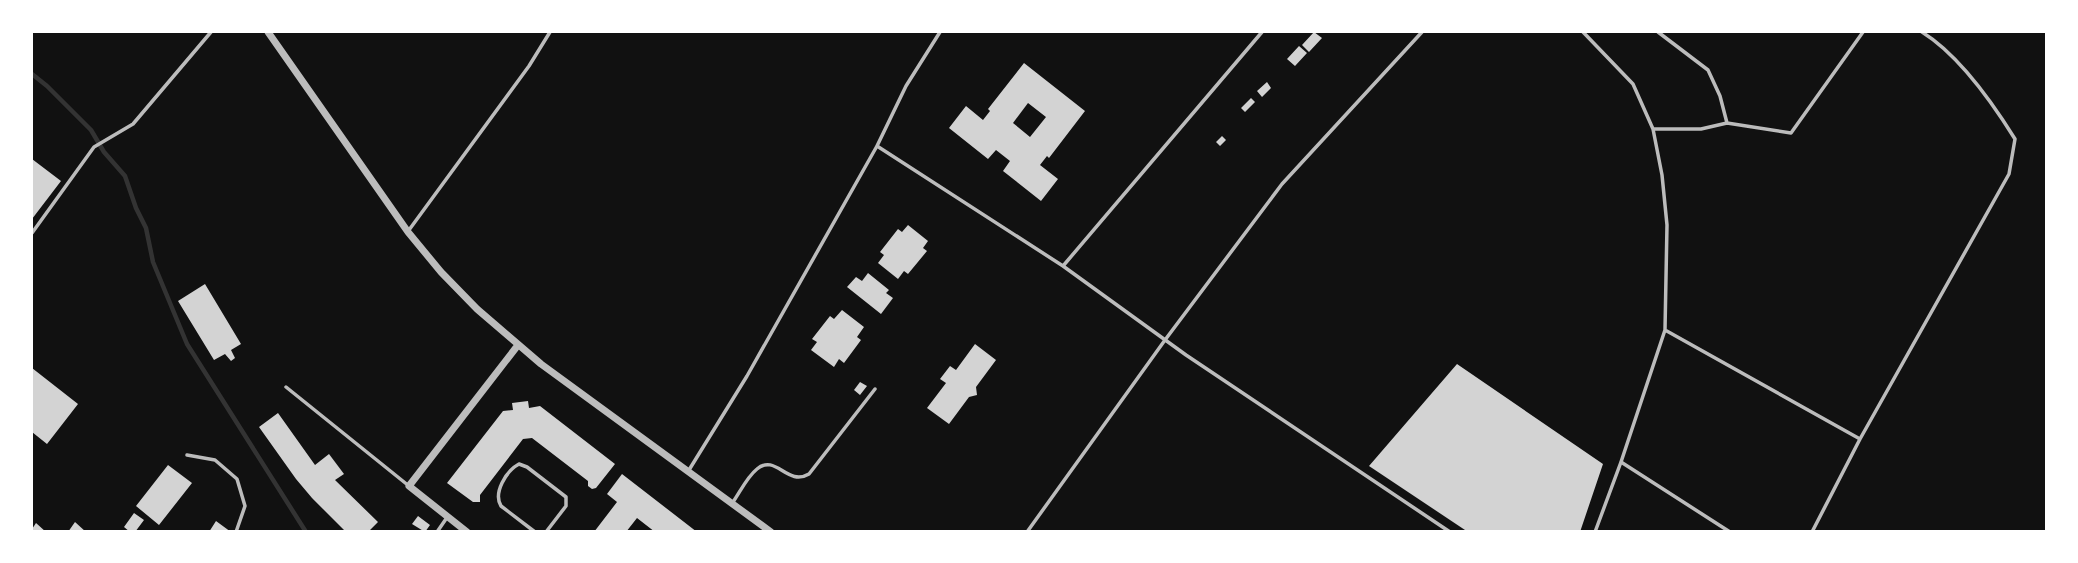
<svg xmlns="http://www.w3.org/2000/svg" width="2078" height="563" viewBox="0 0 2078 563" font-family="Figtree,sans-serif">
<rect width="100%" height="100%" fill="#111"/>
<g fill="none" stroke-linecap="round" stroke-linejoin="round">
<!-- stream -->
<path stroke="#333" stroke-width="4.5" d="M32 74 47 86 91 130 104 152 125 176 136 208 146 228 153 262 187 344 306 532"/>
</g>
<!-- building -->
<path fill="#d3d3d3" fill-rule="evenodd" d="M1314 32 1322 38 1309 52 1302 45Z
M1299 46 1307 53 1295 66 1287 59Z
M1024 63 1085 111 1049 158 1047 156 1040 165 1058 179 1041 201 1003 171 1010 161 996 150 988 159 949 128 966 106 983 120 990 111 988 109ZM1028 103 1046 117 1030 137 1013 123Z
M1267 82 1271 88 1262 97 1257 91Z
M1251 98 1255 102 1245 112 1241 108Z
M1222 136 1226 140 1220 146 1216 142Z
M32 159 61 181 32 219Z
M908 225 928 241 923 248 927 251 908 274 904 271 898 279 878 263 884 255 880 252 898 229 902 232Z
M868 273 889 290 886 293 893 298 881 314 847 287 856 277 862 281Z
M205 284 241 344 231 350 235 358 231 361 225 354 214 360 178 301Z
M842 310 864 327 857 337 861 340 844 363 839 359 834 367 811 350 817 342 812 339 830 316 834 319Z
M975 344 996 360 976 387 977 395 969 397 949 424 927 408 946 383 940 379 950 366 956 370Z
M1457 364 1603 464 1580 532H1468L1369 466Z
M32 368 78 404 47 444 32 432Z
M860 382 867 386 860 395 854 390Z
M528 401 529 408 540 406 615 464 596 488 592 489 588 486V481L532 438 523 439 480 495V502H473L447 483 503 411 513 410 512 403Z
M278 413 315 465 329 454 344 474 335 480 378 522 368 532H346L312 498 296 479 259 427Z
M168 465 192 483 159 525 136 506Z
M622 474 697 532H655L637 518 626 532H594L617 502 607 494Z
M134 513 144 520 135 532H130L124 527Z
M418 516 430 525 425 532 412 524Z
M216 521 231 532H209Z
M75 522 86 532H68Z
M36 523 46 532H33L32 529Z"/>
<g fill="none" stroke-linecap="round" stroke-linejoin="round">
<!-- service -->
<path stroke="#bcbcbc" stroke-width="3.5" d="M1583 32 1633 84 1653 129 1662 175 1667 225 1665 330 1621 462 1595 532
M1658 32 1708 70 1720 96 1727 123
M1653 129H1701L1727 123 1791 133 1863 32
M877 146 1063 266 1186 355 1450 532
M409 230 529 66 550 32
M32 233 94 147 133 124 211 32
M1063 266 1262 32
M1665 330 1860 439
M286 387 409 486
M187 455 215 460 237 479 245 506 236 532
M1621 462 1730 532
M689 470 747 376 877 146 906 86 940 32
M733 502C740 492 747 477 757 469 776 453 787 487 809 474L875 389
M437 532 448 516
M535 532 501 506C493 493 506 471 519 464L527 467 566 497V506L546 532
M1027 532 1165 340 1282 184 1422 32
M1812 532 1860 439 2009 174 2015 139C1992 102 1959 55 1922 32"/>
<!-- minor -->
<path stroke="#bcbcbc" stroke-width="7" d="M268 32 408 232 441 272 477 309 541 364 771 532
M467 532 409 486 518 345"/>
</g>
<!-- border -->
<rect width="2078" height="563" fill="none" stroke="#ffffff" stroke-width="66"/>
</svg>
